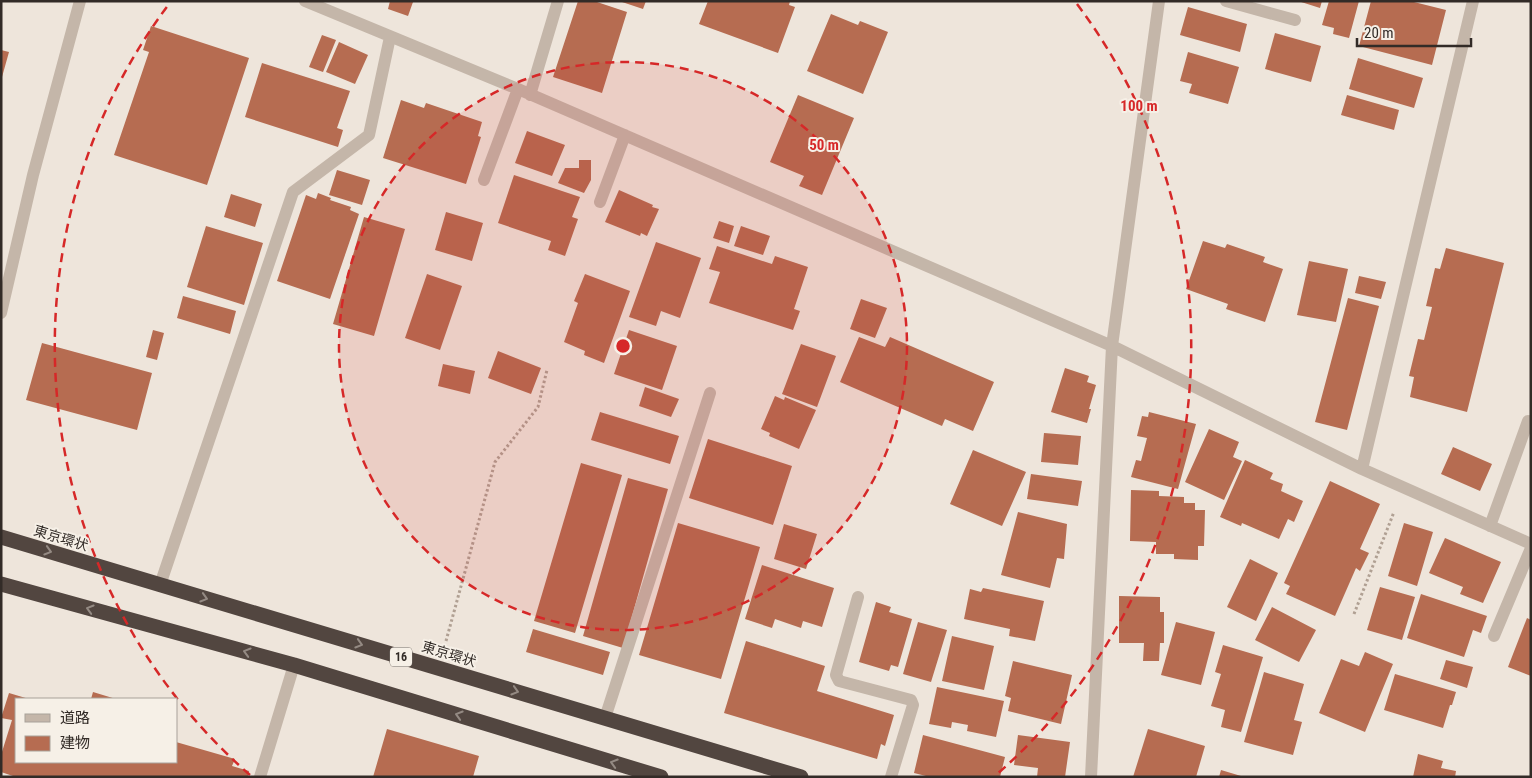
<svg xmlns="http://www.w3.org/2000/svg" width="1532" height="778" viewBox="0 0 1532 778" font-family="'Roboto Condensed','Noto Sans JP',sans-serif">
<rect width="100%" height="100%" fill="#eee5db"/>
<!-- building -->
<path fill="#b66c51" d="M390 1 413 2 408 16 388 9Z
M578 1H594L627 12 602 93 553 77Z
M619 1H646L643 9Z
M708 1H790L789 5 795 7 778 53 699 24Z
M1298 1H1322L1320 8Z
M1329 1H1359L1349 38 1333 34 1334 28 1322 25Z
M1371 1H1410L1446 10 1432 65 1359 46Z
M1188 7 1247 24 1240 52 1180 35Z
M831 14 858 25 860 21 888 32 863 94 807 71Z
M151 26 249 58 207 185 114 155 149 52 143 50Z
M1275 33 1321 46 1311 82 1265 69Z
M322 35 336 40 323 72 309 67Z
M339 42 368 55 355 84 326 72Z
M1 50 9 52 2 77H1Z
M1188 52 1239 67 1228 104 1189 93 1192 84 1180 81Z
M1358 58 1423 78 1414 108 1349 89Z
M262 63 350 91 337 128 343 130 338 147 245 117Z
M798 95 854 118 822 195 799 186 804 176 770 162Z
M1347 95 1399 110 1394 130 1341 115Z
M401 100 424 108 426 103 482 122 478 136 481 137 466 184 383 158Z
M527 131 565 145 552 176 515 163Z
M579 160H591V180L584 193 558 183 565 168H579Z
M337 170 370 180 362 205 329 195Z
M514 175 580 197 572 217 578 219 565 256 548 250 551 241 498 223Z
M619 190 653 205 652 207 659 209 647 236 641 233 640 236 605 222Z
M318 193 331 198 330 200 351 207 350 210 359 214 330 299 277 281 306 195 316 199Z
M231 194 262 204 255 227 224 217Z
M446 212 483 223 472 261 435 250Z
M364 217 405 229 374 336 333 324Z
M719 221 734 226 729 243 713 238Z
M206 226 263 243 244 305 187 287Z
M741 226 770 236 763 255 734 246Z
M1203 241 1225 248 1227 244 1265 257 1263 262 1283 269 1265 322 1226 309 1228 304 1186 289Z
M656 242 701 258 680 318 661 311 656 326 629 317Z
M717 246 772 264 775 256 808 267 794 309 800 311 793 330 709 303 720 272 709 269Z
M1446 248 1504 263 1467 412 1410 397 1414 377 1409 376 1418 339 1424 340 1432 307 1426 306 1435 268 1440 269Z
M1309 261 1348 269 1336 322 1297 315Z
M427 274 462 286 440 350 405 338Z
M585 274 630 291 604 363 584 355 585 351 564 342 578 303 574 301Z
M1359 276 1386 282 1381 299 1355 293Z
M183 296 236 311 230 334 177 318Z
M1348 298 1379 306 1347 430 1315 422Z
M861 299 887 308 875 338 850 329Z
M153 330 164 333 157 360 146 357Z
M629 330 677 346 662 390 614 374Z
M859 337 885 347 890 337 994 382 973 431 945 419 942 426 840 382Z
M42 343 152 373 137 430 26 400Z
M801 344 836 356 817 407 782 394Z
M498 351 541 368 531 394 488 378Z
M443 364 475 371 470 394 438 386Z
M1065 368 1089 376 1087 382 1096 385 1089 409H1091L1087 423 1051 412Z
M645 387 679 399 671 417 639 406Z
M775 396 784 400 785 397 816 410 799 449 769 436 770 433 761 429Z
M600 412 679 436 670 464 591 440Z
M1149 412 1196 424 1178 489 1131 477 1136 460 1141 461 1147 438 1137 436 1142 416 1148 417Z
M1209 429 1239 442 1233 457 1242 461 1224 500 1185 482Z
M1044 433 1081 436 1078 465 1041 462Z
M708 439 792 466 773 525 689 498Z
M1453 447 1492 464 1480 491 1441 474Z
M973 450 1026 472 1002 526 950 504Z
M1245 460 1273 473 1270 479 1283 484 1281 491 1303 501 1294 522 1288 519 1279 539 1242 523 1241 526 1220 517Z
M581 463 622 475 575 633 534 621Z
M1031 474 1082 481 1078 506 1027 499Z
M628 478 668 489 623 648 583 636Z
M1330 481 1380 504 1360 549 1369 553 1360 571 1356 568 1335 616 1286 594 1290 586 1284 583Z
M1131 490 1159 491V496L1184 497V503H1195V510H1205L1204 546H1198V560L1174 559V554H1156V542L1130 541Z
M1018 512 1067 524 1064 559 1057 558 1050 588 1001 575Z
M678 523 760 547 721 679 639 655Z
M1404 523 1433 532 1417 586 1388 576Z
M784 524 817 534 806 569 774 559Z
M1445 538 1501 562 1483 603 1460 594 1463 587 1429 573Z
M1250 559 1278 573 1256 621 1227 607Z
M762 565 834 588 822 627 803 621 801 628 775 619 772 628 745 619Z
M1380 587 1415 597 1402 640 1367 630Z
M983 588 1044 601 1035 641 1009 636 1010 629 964 619 970 589 981 592Z
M1421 594 1487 616 1481 633 1473 630 1464 657 1407 638Z
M1119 596 1160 597V612H1164V643H1160L1159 661H1143L1144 643H1119Z
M876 602 891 607 889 612 912 619 898 667 891 665 889 671 859 662Z
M1272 607 1316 630 1299 662 1255 640Z
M1527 618 1531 620V676L1508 667Z
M918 622 947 630 931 682 903 674Z
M1176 622 1215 632 1201 685 1161 675Z
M533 629 610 652 603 675 526 652Z
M952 636 994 646 984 690 942 681Z
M746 641 825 666 817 691 894 715 885 746 881 744 877 759 724 713Z
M1223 645 1263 657 1241 732 1221 727 1225 710 1211 706 1221 674 1215 672Z
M1365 652 1393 664 1365 732 1319 713 1341 659 1359 666Z
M1446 660 1473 667 1467 688 1440 679Z
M1013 661 1072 675 1061 724 1008 711 1011 698 1005 696Z
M1264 672 1304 684 1294 720 1302 722 1293 755 1244 742Z
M1395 674 1456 692 1452 705H1450L1443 728 1384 710Z
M937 687 1004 701 996 737 967 731 968 725 952 722 951 728 929 724Z
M93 692 116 699H91Z
M9 693 29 699H16V762H176V742L235 759 232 766 249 771 248 777H16L1 772V755L12 720 1 718Z
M387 729 479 756 473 777H373Z
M1148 729 1205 746 1196 777H1133Z
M923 735 1005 757 1000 777H930L914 773Z
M1018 735 1070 742 1065 777H1037L1038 768 1014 765Z
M1418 754 1443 761 1441 768 1456 771 1455 777H1413Z
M1221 770 1241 776V777H1219Z"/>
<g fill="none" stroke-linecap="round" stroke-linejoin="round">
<!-- path -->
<path stroke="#b0a093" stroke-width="3" stroke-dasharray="2.5 2.5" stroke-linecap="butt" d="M1354 614 1394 512
M446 641 495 462 538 407 547 370"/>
<!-- minor -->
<path stroke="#c4b6a9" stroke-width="12" d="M305 1 518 89 1112 346 1362 469 1531 544
M1226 1 1295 20
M530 95 558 1
M484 180 518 89
M600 202 625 135
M1 313 33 175 80 1
M1362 469 1473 1
M1490 526 1528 421
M160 585 293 192 369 135 390 37
M858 597 836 675 839 681 911 700 913 705 891 777
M1494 636 1531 548
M605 718 710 393
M260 777 294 665
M1091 777 1112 346 1159 1"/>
<!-- highway -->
<path stroke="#524640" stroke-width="15" d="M1 537 801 777
M1 584 294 665 661 777"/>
</g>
<!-- one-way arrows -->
<defs><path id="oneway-chevron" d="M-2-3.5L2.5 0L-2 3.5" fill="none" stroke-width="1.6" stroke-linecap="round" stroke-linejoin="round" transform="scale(1.25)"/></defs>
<g stroke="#948a83">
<use href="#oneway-chevron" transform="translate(48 551) rotate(17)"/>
<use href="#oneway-chevron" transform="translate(204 598) rotate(17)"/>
<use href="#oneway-chevron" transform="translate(90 609) rotate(-164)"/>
<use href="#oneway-chevron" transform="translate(359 644) rotate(17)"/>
<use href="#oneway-chevron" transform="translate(247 652) rotate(-164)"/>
<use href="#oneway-chevron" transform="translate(515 691) rotate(17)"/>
<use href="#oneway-chevron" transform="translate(459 715) rotate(-163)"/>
<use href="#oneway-chevron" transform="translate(614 763) rotate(-163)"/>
</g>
<!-- distance rings -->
<circle cx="623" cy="346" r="284" fill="#d62828" fill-opacity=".12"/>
<g fill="none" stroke="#d62828" stroke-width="2.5" stroke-dasharray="9 6">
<circle cx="623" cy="346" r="284"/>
<path d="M250 775A569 569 0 0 1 169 4M1077 4A569 569 0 0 1 996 775"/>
</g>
<g text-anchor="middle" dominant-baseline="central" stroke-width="4" stroke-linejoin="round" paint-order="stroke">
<!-- shield labels -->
<rect fill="#f6f0e7" stroke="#6d6661" stroke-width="1" x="390" y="647.5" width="22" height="19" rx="4"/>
<g font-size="12" font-weight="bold" fill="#322b27">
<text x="401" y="657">16</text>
</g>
<!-- street labels -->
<g font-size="14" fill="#322b27" stroke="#f6f0e7">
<text transform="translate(61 538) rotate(17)">東京環状</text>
<text transform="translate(449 654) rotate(17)">東京環状</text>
</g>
</g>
<circle cx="623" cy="346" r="8" fill="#d62828" stroke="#f6f0e7" stroke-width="2.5"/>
<g font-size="15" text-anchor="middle" font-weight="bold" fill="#d62828" stroke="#f6f0e7" stroke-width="4" stroke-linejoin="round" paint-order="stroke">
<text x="1139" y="111">100 m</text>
<text x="824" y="150">50 m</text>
</g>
<!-- border -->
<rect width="1532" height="778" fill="none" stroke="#322b27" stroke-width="5"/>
<!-- legend -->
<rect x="15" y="698" width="162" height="65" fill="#f6f0e7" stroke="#a8a19a"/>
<rect x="25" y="714" width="25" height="8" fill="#c4b6a9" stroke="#a8a19a"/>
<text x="60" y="723" font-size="15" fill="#322b27">道路</text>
<rect x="25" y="736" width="25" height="15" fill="#b66c51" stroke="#a8a19a"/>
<text x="60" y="748" font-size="15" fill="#322b27">建物</text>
<!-- scale -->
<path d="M1357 38v8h114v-8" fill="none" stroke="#322b27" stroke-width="2.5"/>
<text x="1364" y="38" font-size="15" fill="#322b27" stroke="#f6f0e7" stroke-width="4" paint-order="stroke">20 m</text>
</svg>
